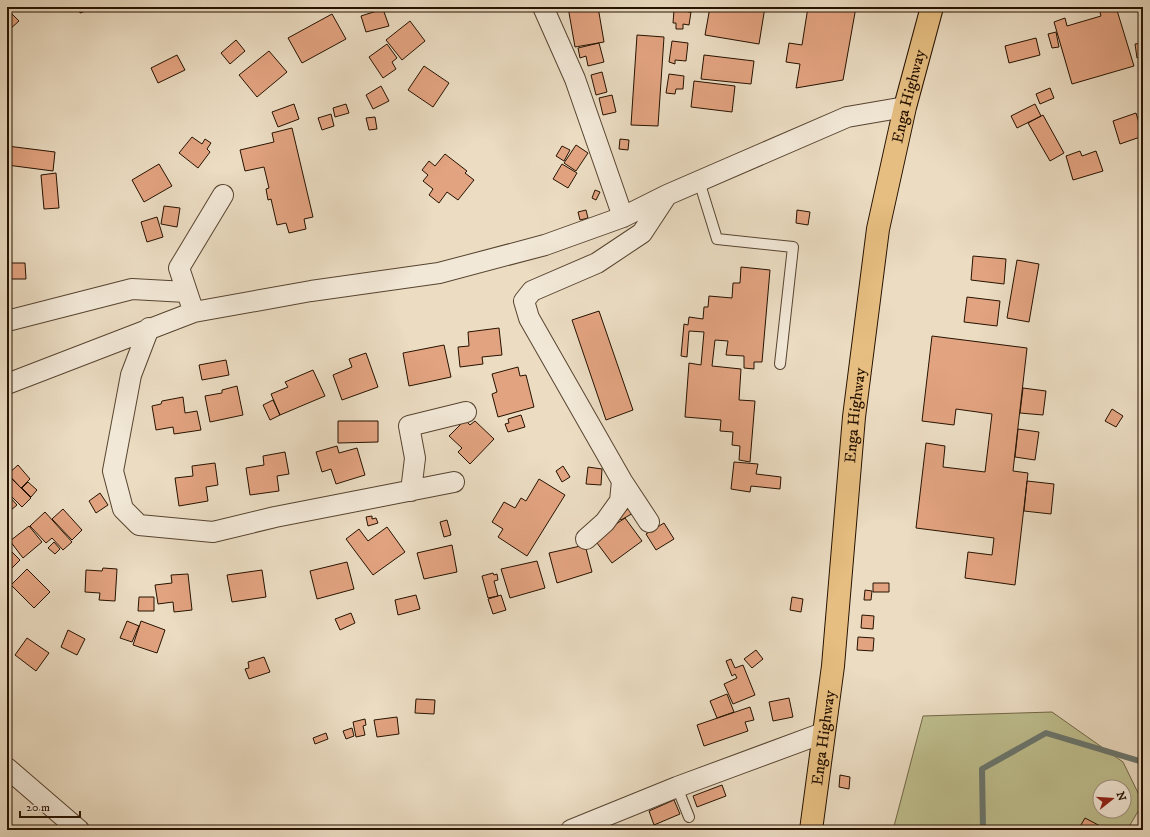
<svg xmlns="http://www.w3.org/2000/svg" width="1150" height="837" viewBox="0 0 1150 837" font-family="'IM FELL DW Pica',serif">
<rect width="100%" height="100%" fill="#ebdcc2"/>
<filter id="stains"><feTurbulence type="fractalNoise" baseFrequency=".005" numOctaves="4"/><feColorMatrix values="0 0 0 0 .2 0 0 0 0 .09 0 0 0 0 .02 0 0 0 .5 -.17"/></filter>
<radialGradient id="worn" r=".72"><stop offset=".6" stop-color="#630" stop-opacity="0"/><stop offset="1" stop-color="#630" stop-opacity=".3"/></radialGradient>
<!-- green -->
<path fill="#bebe8e" stroke="#726847" fill-rule="evenodd" d="M1052 712 1123 762 1143 803 1127 830H893L923 716ZM1100 787H1124V811H1100Z"/>
<g fill="none" stroke-linecap="round" stroke-linejoin="round">
<!-- stream -->
<path stroke="#6b776f" stroke-width="6" d="M983 830 982 769 1046 733 1143 762"/>
</g>
<!-- building -->
<path fill="#e2a380" stroke="#261200" d="M78 7H98L80 13Z
M568 7H598L604 42 575 47Z
M676 7H692L691 12 676 10Z
M710 7H765L759 44 705 35Z
M808 7H856L843 80 796 88 800 64 786 62 789 43 802 45Z
M1103 7H1116L1134 66 1072 84 1054 22 1065 18 1067 26 1101 16 1099 8Z
M383 9 389 26 366 32 361 16Z
M674 10 691 12 689 25 683 24V29H676V23H673Z
M10 12 19 21 9 30 7 29V14Z
M332 14 346 39 302 63 288 38Z
M410 21 425 41 402 60 386 40Z
M1056 32 1059 47 1052 48 1048 34Z
M637 35 664 37 658 126 631 125Z
M1036 38 1040 55 1009 63 1005 46Z
M236 40 245 51 230 64 221 53Z
M672 41 688 43 686 61 675 60V64L669 62Z
M599 43 604 62 588 66 586 56 580 58 578 48Z
M1143 43V57L1137 58 1135 44Z
M387 44 397 58 392 62 396 69 383 78 369 57Z
M269 51 287 72 257 97 239 75Z
M177 55 185 70 158 83 151 68Z
M704 55 754 61 751 84 701 79Z
M424 66 449 83 433 107 408 90Z
M602 72 607 92 596 95 591 75Z
M669 74 684 76 683 89H676L675 94 666 93Z
M694 81 735 86 732 112 691 107Z
M381 86 389 101 373 109 366 95Z
M1050 88 1054 98 1040 104 1036 94Z
M612 95 616 112 603 115 599 98Z
M294 104 299 119 278 127 272 112Z
M346 104 349 113 335 117 333 108Z
M1035 104 1041 116 1017 128 1011 116Z
M1136 113 1143 136 1120 144 1113 121Z
M331 114 334 126 322 130 318 118Z
M1043 115 1064 153 1050 161 1028 123Z
M375 117 377 129 369 130 366 118Z
M292 128 313 217 304 219 306 229 289 233 286 223 277 225 271 199 268 200 266 189 269 188 264 167 245 171 240 150 274 142 272 133Z
M192 137 202 144 205 139 211 143 207 149 210 152 198 168 179 153Z
M620 139 629 140 628 150 619 149Z
M576 145 588 153 576 171 564 163Z
M7 146 55 152 53 171 7 165Z
M562 146 570 150 564 161 556 156Z
M1080 151 1082 156 1096 151 1103 171 1073 180 1066 156Z
M445 154 467 171 465 173 474 180 458 200 447 192 439 203 429 195 433 189 423 181 428 175 422 170 429 161 435 166Z
M159 164 172 186 144 202 132 180Z
M562 164 577 173 568 188 553 179Z
M56 173 59 208 44 209 41 175Z
M595 190 600 192 596 200 592 198Z
M164 206 180 208 177 227 161 224Z
M586 210 588 218 580 220 578 212Z
M797 210 810 212 808 225 796 223Z
M157 217 163 237 147 242 141 222Z
M973 256 1006 259 1004 284 971 280Z
M1017 260 1039 264 1029 322 1007 318Z
M7 263H25L26 279H7Z
M741 267 770 270 762 362H754V369L744 368V356L726 355 728 341 715 340 712 366 741 369 739 400 755 401 750 462 739 460 740 446 732 445 733 432 720 431 721 420 685 417 689 363 701 365 704 332 689 331 687 357 681 356 684 324 688 325 689 317 703 319 704 307H708L709 296 732 298 733 283H740Z
M967 297 1000 301 997 326 964 322Z
M599 311 633 410 606 420 572 320Z
M499 328 502 355 482 357 483 364 460 367 458 347 469 346 468 332Z
M932 336 1027 348 1013 471 1028 473 1015 585 965 578 968 552 992 555 994 538 916 528 926 443 945 446 943 467 985 472 992 414 956 409 954 425 922 421Z
M444 345 451 377 409 386 403 353Z
M366 353 378 387 342 400 333 375 352 367 349 359Z
M226 360 229 375 202 380 199 365Z
M518 367 520 376 526 375 534 407 498 417 492 394 497 392 492 374Z
M313 370 325 396 280 415 271 394 288 387 285 382Z
M237 386 243 415 210 422 205 396 222 393V390Z
M1023 388 1046 391 1043 415 1020 413Z
M183 397 185 413 197 411 201 430 174 434 173 427 156 430 152 406 161 404 162 401Z
M273 400 280 415 270 420 263 405Z
M1112 409 1123 416 1116 427 1105 421Z
M521 415 525 427 508 432 505 424 509 423 508 419Z
M465 420 470 425 475 421 494 439 470 464 458 452 462 448 449 436Z
M338 421H378V442L338 443Z
M1018 429 1039 432 1035 460 1015 457Z
M337 446 339 453 357 448 365 475 336 484 331 469 322 472 316 452Z
M285 452 289 474 277 476 279 491 250 495 246 468 264 465 263 456Z
M734 462 758 464 756 474 781 477 780 489 751 486 750 492 731 489Z
M215 463 218 485 206 487 208 501 179 506 175 478 193 476 192 466Z
M18 465 30 479 21 488 8 474Z
M563 466 570 477 562 482 556 471Z
M588 467 602 469 601 485 586 484Z
M7 474 31 498 22 507 9 494 7 496Z
M539 479 565 495 527 556 498 537 503 529 492 522 504 502 515 508 521 498 526 501Z
M1027 481 1054 484 1051 514 1024 511Z
M28 482 37 490 31 497 22 488Z
M100 493 108 505 96 513 89 501Z
M9 496 17 505 11 510 7 506V498Z
M632 507 635 512 621 520 617 515Z
M63 509 82 530 72 540 52 519Z
M45 512 72 542 63 550 52 538 46 543 30 526Z
M372 516V519L376 518 378 523 368 526 366 517Z
M625 518 642 541 612 563 594 539Z
M447 520 451 535 444 537 440 522Z
M664 523 674 539 656 550 646 534Z
M29 526 42 542 23 558 10 541Z
M387 527 405 552 373 575 346 539 359 529 368 541Z
M54 542 60 549 55 554 48 548Z
M452 545 457 572 424 579 417 553Z
M585 545 592 572 557 583 549 553Z
M8 548 20 560 11 569 7 565Z
M537 561 545 588 510 598 501 569Z
M347 562 354 589 317 599 310 571Z
M103 568 117 569 115 601 99 600 100 593 85 592 86 570 102 571Z
M27 569 50 592 34 608 11 585Z
M262 570 266 597 232 602 227 575Z
M493 573 494 575 497 574 498 580 494 581 498 596 488 598 482 576Z
M188 574 192 610 174 612 173 602 158 604 155 585 172 583 171 575Z
M873 583H889V592H873Z
M865 590 872 591 871 600H864Z
M416 595 420 609 398 615 395 600Z
M501 595 506 610 493 614 488 599Z
M139 597H154V611H138Z
M792 597 803 599 801 612 790 610Z
M351 613 355 623 340 630 335 619Z
M862 615 874 616 873 629 861 628Z
M127 621 139 626 132 642 120 638Z
M141 621 165 630 157 653 133 645Z
M68 630 85 639 77 655 61 647Z
M858 637 874 638 873 651 857 650Z
M27 638 49 653 36 671 15 655Z
M756 650 763 659 752 668 744 659Z
M264 657 270 672 249 679 245 669 249 668 248 662Z
M731 659 735 668 743 665 755 695 733 704 724 684 737 678 735 674 732 676 726 661Z
M727 694 734 712 717 718 710 701Z
M789 698 793 717 773 721 769 702Z
M416 699 435 700 434 714 415 713Z
M750 707 754 720 745 722 748 731 704 746 697 725Z
M397 717 399 734 377 737 374 720Z
M365 719 366 725 363 726 365 735 356 737 353 722Z
M352 728 354 736 346 739 343 731Z
M326 733 328 739 315 744 313 738Z
M840 775 850 777 849 789 839 787Z
M722 785 726 796 697 807 693 796Z
M674 800 680 814 654 825 649 811Z
M1085 818 1104 828 1103 830H1078Z"/>
<g fill="none" stroke-linecap="round" stroke-linejoin="round">
<!-- lane casing -->
<g stroke="#574430" stroke-width="12">
<path id="lane" d="M699 181 717 239 793 247 780 364
M677 787 689 817"/>
</g>
<!-- street casing -->
<g stroke="#574430" stroke-width="22">
<path id="street" d="M543 7 575 79 623 217
M191 304 179 268 223 195
M7 321 132 289 186 292
M149 328 131 375 113 471 123 509 139 525 213 532 275 517 454 482
M7 384 194 312 311 291 439 273 545 245 623 217 667 195 847 117 905 107
M411 491 415 458 409 426 466 412
M649 522 622 481 529 318 524 301 532 291 597 263 642 233 667 195
M586 539 605 522 620 501 622 481
M7 768 79 830
M571 830 677 787 823 733"/>
</g>
<!-- primary casing -->
<g stroke="#261200" stroke-width="24">
<g id="primary">
<path id="s1" d="M811 830 833 666 854 417 878 229 905 107 932 7"/>
</g>
</g>
<!-- lane -->
<use href="#lane" stroke="#f2e8d7" stroke-width="10"/>
<!-- street -->
<use href="#street" stroke="#f2e8d7" stroke-width="20"/>
<!-- primary -->
<use href="#primary" stroke="#e6be81" stroke-width="22"/>
</g>
<g text-anchor="middle" dominant-baseline="central" stroke-width="3" stroke-linejoin="round" paint-order="stroke">
<!-- street labels -->
<g font-size="16" fill="#261200" stroke="#f2e8d7">
<text stroke="none"><textPath href="#s1" startOffset="741">Enga Highway</textPath></text>
<text stroke="none"><textPath href="#s1" startOffset="417">Enga Highway</textPath></text>
<text stroke="none"><textPath href="#s1" startOffset="93">Enga Highway</textPath></text>
</g>
</g>
<!-- margin -->
<rect width="1150" height="837" fill="none" stroke="#ebdcc2" stroke-width="24"/>
<rect x="8" y="8" width="1134" height="821" fill="none" stroke="#261200" stroke-width="2"/>
<rect x="12" y="12" width="1126" height="813" fill="none" stroke="#261200"/>
<!-- north arrow -->
<g transform="translate(1112 799) rotate(73)"><circle r="19" fill="#f2e8d7" stroke="#a09281"/>
<path d="M0-3L7 15L0 10L-7 15Z" fill="#8f2418"/>
<text y="-6" font-size="11" font-weight="bold" text-anchor="middle" fill="#261200">N</text>
</g>
<!-- scale -->
<path d="M20 811v6h60v-6" fill="none" stroke="#261200" stroke-width="2"/>
<text x="26" y="811" font-size="12" fill="#261200" stroke="#f2e8d7" stroke-width="3" paint-order="stroke">20 m</text>
<rect width="100%" height="100%" filter="url(#stains)"/>
<rect width="100%" height="100%" fill="url(#worn)"/>
</svg>
